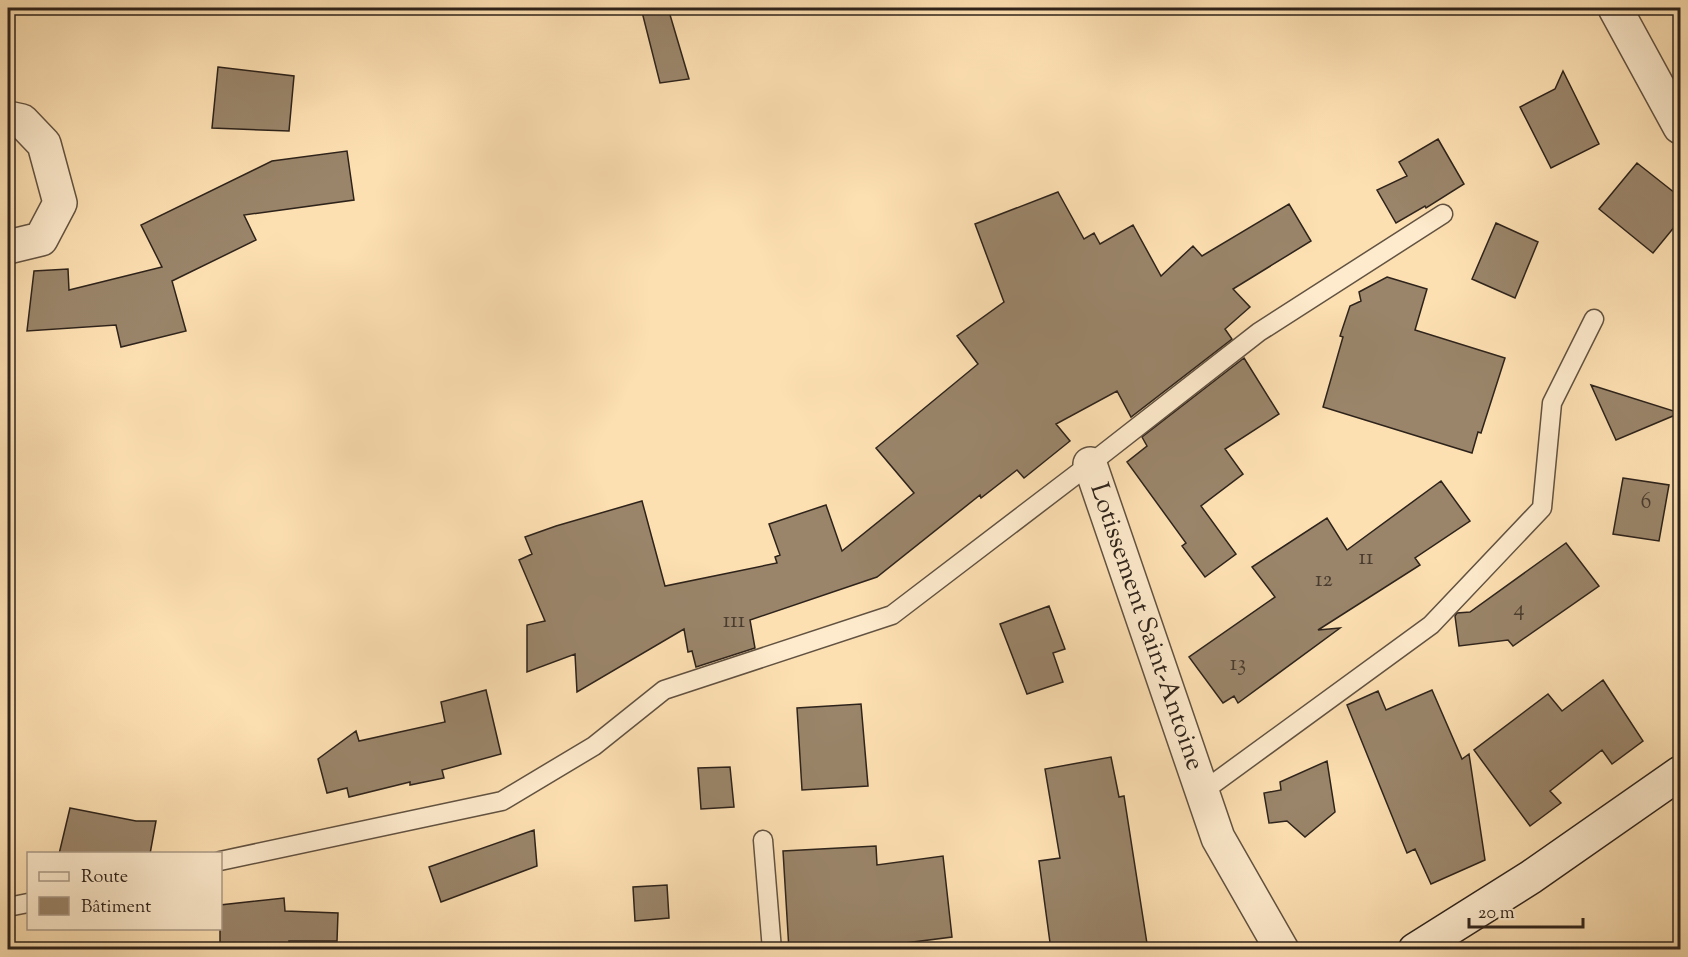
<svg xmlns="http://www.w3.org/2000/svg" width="1688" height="957" viewBox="0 0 1688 957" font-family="'Sorts Mill Goudy',serif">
<rect width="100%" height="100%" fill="#fde0b2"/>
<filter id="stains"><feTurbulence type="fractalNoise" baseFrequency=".00333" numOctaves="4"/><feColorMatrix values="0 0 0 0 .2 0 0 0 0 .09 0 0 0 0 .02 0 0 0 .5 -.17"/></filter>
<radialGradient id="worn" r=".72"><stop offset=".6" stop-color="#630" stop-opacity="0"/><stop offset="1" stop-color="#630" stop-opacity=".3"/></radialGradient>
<!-- building -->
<path fill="#9a856a" stroke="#2e231b" stroke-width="1.5" d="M641 8H668L689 79 660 83Z
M218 67 294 76 289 131 212 128Z
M1563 71 1599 144 1551 168 1520 107 1555 89Z
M1438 139 1464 184 1426 208 1425 206 1396 223 1377 190 1407 176 1399 162Z
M347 151 354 200 244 215 256 240 172 281 186 331 121 347 116 325 27 331 34 271 68 269 69 290 162 267 141 225 272 161Z
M1637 163 1680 197V220L1653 253 1599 209Z
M1058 192 1084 239 1094 233 1100 244 1133 225 1161 276 1193 246 1202 256 1289 204 1311 241 1233 289 1250 307 1225 329 1232 339 1131 417 1117 391 1056 424 1070 441 1024 478 1017 470 981 498 980 495 877 577 750 620 755 648 696 667 692 651 688 652 684 629 577 692 575 654 527 672V625L545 621 519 560 532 554 525 537 556 526 642 501 665 586 777 563 775 557 780 555 769 524 826 505 842 551 914 493 876 448 978 364 957 336 1004 302 975 224Z
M1496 223 1538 242 1515 298 1472 279Z
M1387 277 1427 289 1415 330 1505 358 1481 433 1478 432 1472 453 1323 407 1343 337 1340 336 1350 306 1361 301 1359 292Z
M1244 358 1279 414 1225 449 1243 474 1201 506 1236 554 1205 577 1182 546 1186 543 1127 462 1147 446 1142 437Z
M1591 385 1680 413 1616 440Z
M1623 478 1669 485 1659 541 1613 534Z
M1441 481 1470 521 1415 558 1420 565 1318 630 1340 628 1238 703 1234 696 1223 703 1189 657 1275 597 1252 567 1327 518 1347 550Z
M1566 543 1599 586 1513 646 1508 640 1459 646 1455 616 1457 613 1470 612Z
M1049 606 1065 649 1053 653 1063 682 1027 694 1000 624Z
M1603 680 1643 741 1612 764 1602 750 1550 791 1561 803 1530 826 1474 750 1548 694 1562 711Z
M486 690 501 754 442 770 444 778 410 785V782L349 797 347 788 327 793 318 759 356 731 359 741 445 722 441 702Z
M1432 690 1462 759 1469 754 1485 860 1431 884 1415 849 1407 853 1347 705 1378 691 1386 710Z
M861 704 868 786 802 790 797 708Z
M1111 757 1119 797 1124 796 1148 950H1051L1039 861 1060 858 1045 769Z
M1327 761 1335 812 1305 837 1287 821 1269 823 1264 793 1281 790 1280 782Z
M730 767 734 807 701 809 698 768Z
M70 808 136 821H156L150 854H59Z
M534 830 537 866 441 902 429 867Z
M876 846 877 865 943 856 952 937 882 946V950H789L783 851Z
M667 885 669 918 635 921 633 887Z
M284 898 285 911 338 913 337 941H289L290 950H220V905Z"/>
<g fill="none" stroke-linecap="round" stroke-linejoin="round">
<!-- service casing -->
<g stroke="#625241" stroke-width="21">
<path id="service" d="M1202 792 1431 625 1542 508 1552 403 1594 319
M763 840 772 950
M220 861 502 801 594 746 664 690 892 615 1090 464 1259 332 1443 214
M8 907 28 903"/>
</g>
<!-- minor casing -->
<g stroke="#625241" stroke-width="36">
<path id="minor" d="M1615 8 1680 127
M8 118 22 121 44 144 60 203 41 239 8 247
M1090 464 1218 838 1282 950"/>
</g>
<!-- secondary casing -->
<g stroke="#2e231b" stroke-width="36">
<path id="secondary" d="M1415 950 1531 877 1680 773"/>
</g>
<!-- service -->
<use href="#service" stroke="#feebcd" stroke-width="18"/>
<!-- minor -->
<use href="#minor" stroke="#feebcd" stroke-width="33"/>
<!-- secondary -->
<use href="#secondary" stroke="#feebcd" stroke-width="33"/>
</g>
<g text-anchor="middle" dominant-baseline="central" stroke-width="6" stroke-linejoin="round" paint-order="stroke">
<!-- number labels -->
<g font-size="22" fill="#493c2f">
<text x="1646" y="503">6</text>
<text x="1366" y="559">11</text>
<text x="1324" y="581">12</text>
<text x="1519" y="610">4</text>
<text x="734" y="622">111</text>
<text x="1238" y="665">13</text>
</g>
<!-- street labels -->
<g font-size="26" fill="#2e231b" stroke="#feebcd">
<text transform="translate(1146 627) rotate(71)">Lotissement Saint-Antoine</text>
</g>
</g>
<!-- margin -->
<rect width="1688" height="957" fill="none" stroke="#fde0b2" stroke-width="30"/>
<rect x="9" y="9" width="1670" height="939" fill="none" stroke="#2e231b" stroke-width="3"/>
<rect x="15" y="15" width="1658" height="927" fill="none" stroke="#2e231b" stroke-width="1.5"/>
<!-- legend -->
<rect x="27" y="852" width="195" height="78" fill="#feebcd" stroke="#ab9b86" stroke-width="1.5"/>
<rect x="39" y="872" width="30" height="9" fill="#feebcd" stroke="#ab9b86" stroke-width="1.5"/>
<text x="81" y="882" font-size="18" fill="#2e231b">Route</text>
<rect x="39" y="897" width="30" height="18" fill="#9a856a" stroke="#ab9b86" stroke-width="1.5"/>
<text x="81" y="912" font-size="18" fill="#2e231b">Bâtiment</text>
<!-- scale -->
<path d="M1469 918v9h114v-9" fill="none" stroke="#2e231b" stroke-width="3"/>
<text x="1478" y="918" font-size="18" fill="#2e231b" stroke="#feebcd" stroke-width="4.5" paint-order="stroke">20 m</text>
<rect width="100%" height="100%" filter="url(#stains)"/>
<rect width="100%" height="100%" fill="url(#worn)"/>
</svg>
